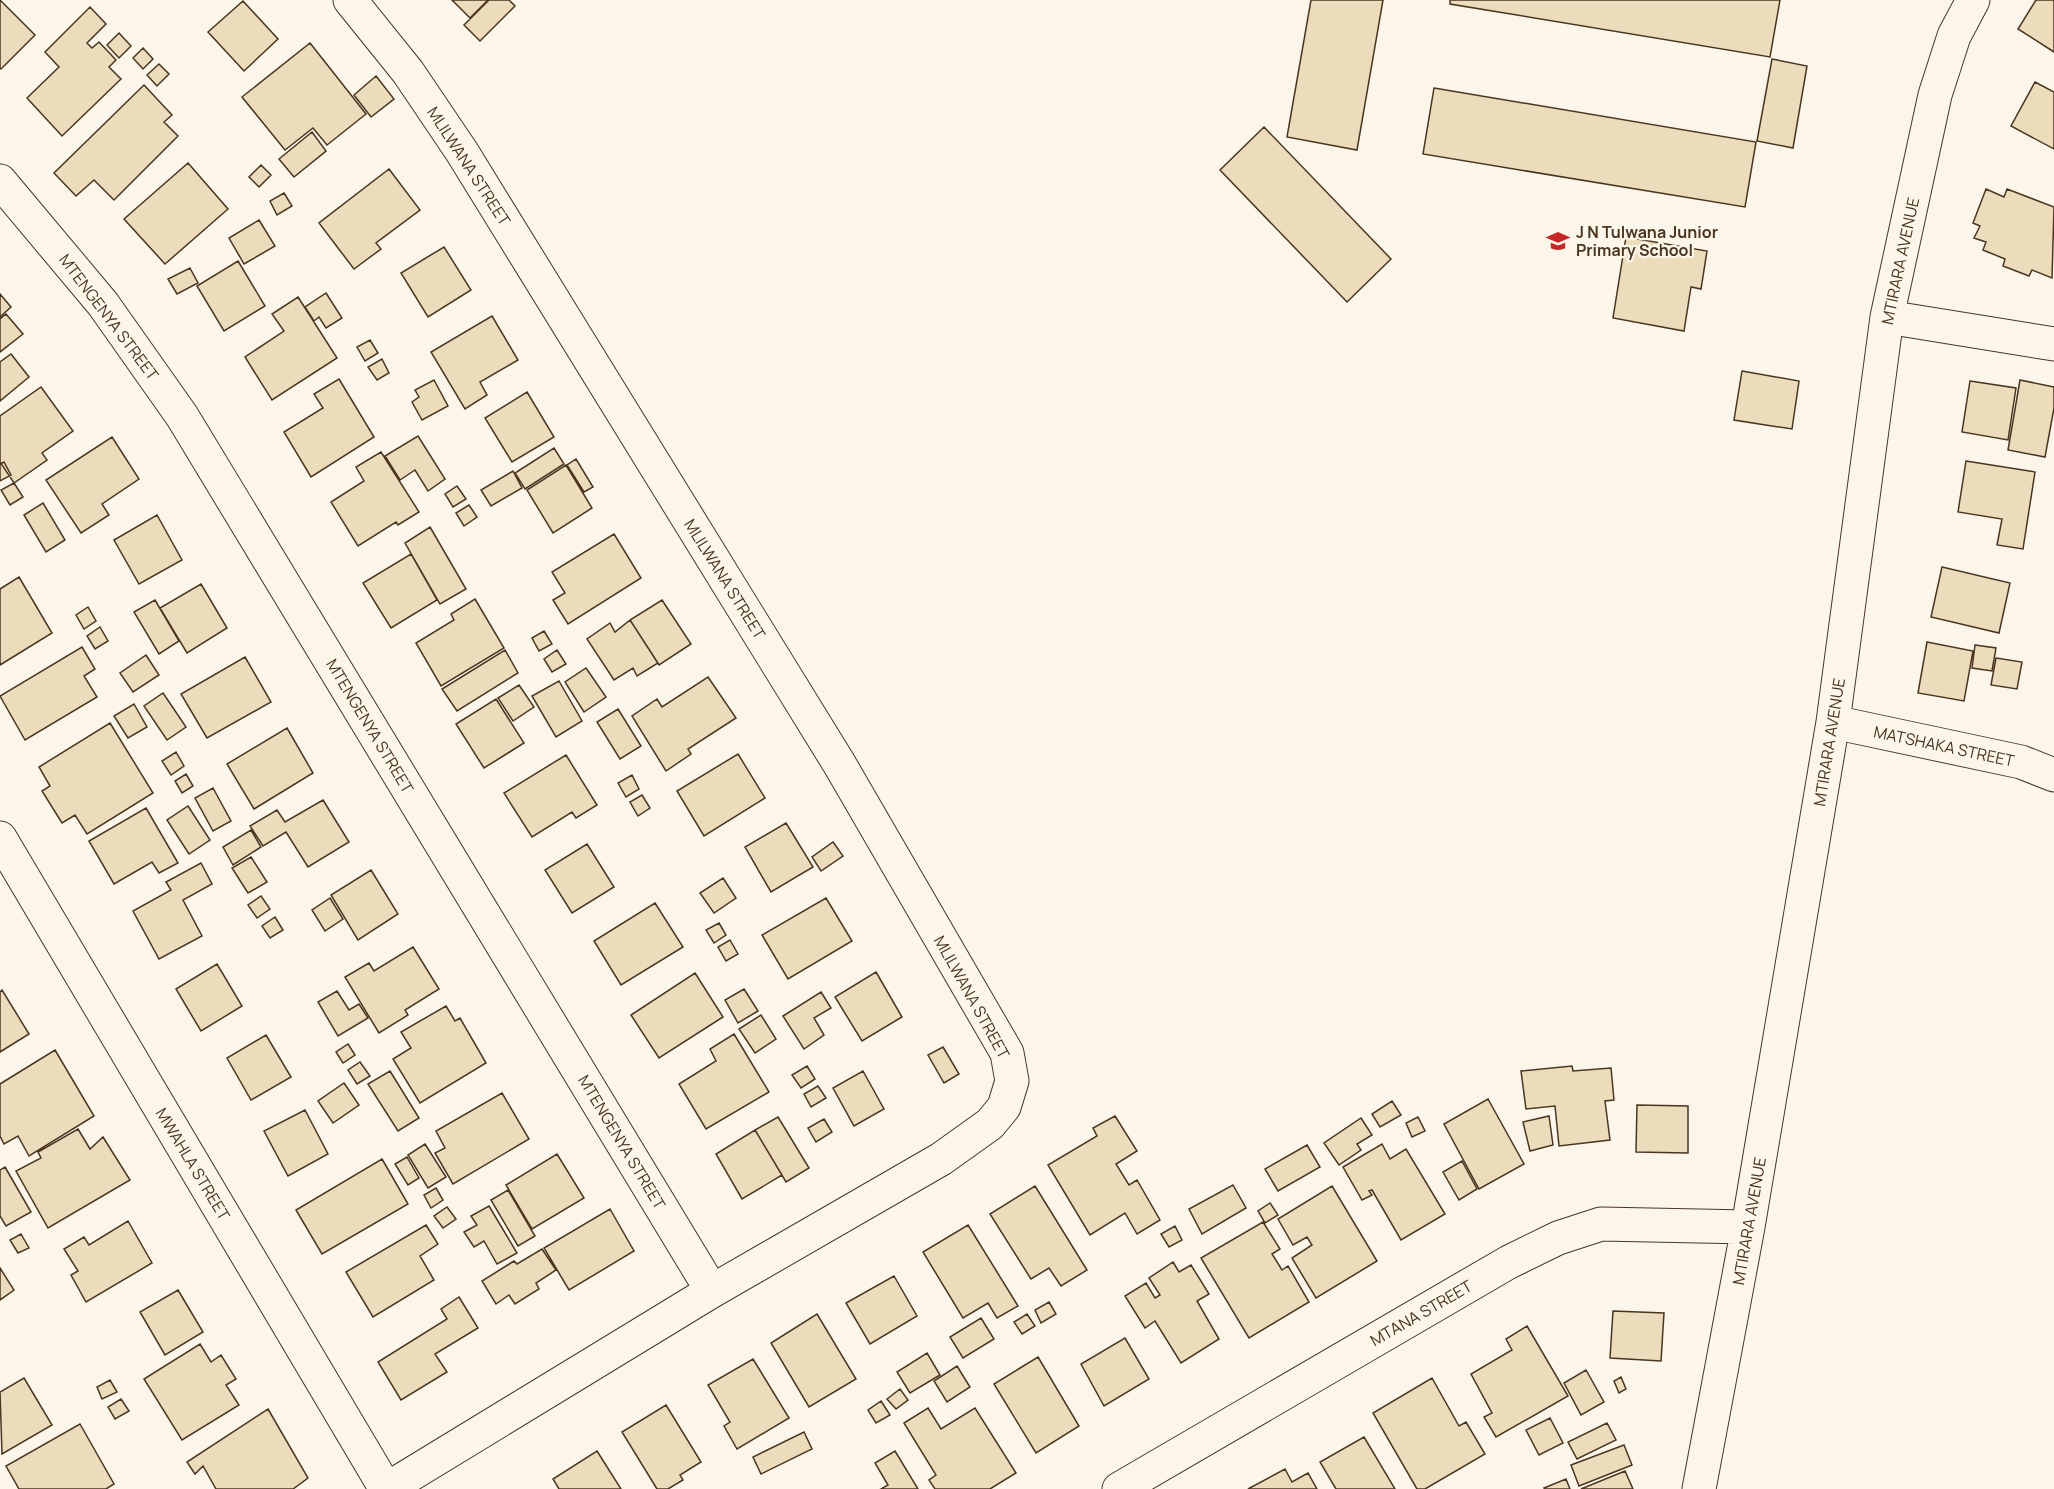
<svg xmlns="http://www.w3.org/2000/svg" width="2054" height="1489" viewBox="0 0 2054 1489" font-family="Manrope,sans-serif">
<rect width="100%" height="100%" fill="#fbf6e9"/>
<!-- building -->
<path fill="#ecdcbc" stroke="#4a3520" stroke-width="1.5" d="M0 0 35 35 1 69 0 68Z
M452 0H488L470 18Z
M489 0H509L515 6 480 41 464 25Z
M1311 0H1383L1357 150 1287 137Z
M1450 0H1780L1770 57 1450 4Z
M2036 0H2054V52L2018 29Z
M243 1 278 39 244 71 208 32Z
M90 7 106 24 87 43 92 48 99 42 116 60 109 67 121 79 62 136 27 98 59 67 45 52Z
M119 33 131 46 119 58 107 45Z
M310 43 366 114 327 145 313 128 285 150 242 97Z
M143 48 153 59 143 69 133 58Z
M1772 59 1807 66 1793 148 1757 141Z
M159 64 169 74 157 86 147 75Z
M376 76 394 99 371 117 354 95Z
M2035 82 2054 92V149L2011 126Z
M144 85 172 115 164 122 178 136 114 200 94 180 76 196 54 173Z
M1434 88 1756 142 1745 207 1423 154Z
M1264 127 1391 259 1347 302 1220 170Z
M312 132 326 151 294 177 279 159Z
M188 163 228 209 165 264 124 219Z
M261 165 271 175 259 187 249 177Z
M389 169 420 210 376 243 381 249 354 269 319 223Z
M1986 189 2004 197 2007 189 2054 207 2052 278 2032 270 2029 276 2003 266 2005 259 1983 250 1986 242 1974 238 1980 226 1973 223Z
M284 193 292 206 277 215 270 201Z
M259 220 275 246 244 264 229 238Z
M1626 237 1707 251 1701 289 1691 287 1684 331 1613 318Z
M444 247 471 290 428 317 401 273Z
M238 261 265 306 224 331 197 286Z
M190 268 198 283 177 294 168 279Z
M326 293 342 318 326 328 319 317 314 321 305 307Z
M0 294 11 307 0 317Z
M298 297 337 358 272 400 245 357 284 331 272 314Z
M6 314 23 334 0 352V319Z
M492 316 518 360 480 382 487 395 465 409 431 352Z
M370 340 378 353 365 361 357 347Z
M11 354 29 377 0 401V362Z
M382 359 389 373 377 380 368 367Z
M1742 371 1799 381 1792 429 1734 420Z
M339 379 374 437 311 477 284 432 323 408 314 394Z
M434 380 448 406 422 420 412 402 419 397 415 390Z
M2020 380 2054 387V408L2045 457 2008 450Z
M1970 381 2016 388 2008 440 1962 432Z
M41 387 73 431 42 453 47 460 14 483 0 462V416Z
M527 392 554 437 512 462 485 418Z
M418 436 445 479 428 491 415 470 400 480 385 456Z
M112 437 139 479 102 504 109 515 81 533 46 480Z
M554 448 564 464 525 489 515 473Z
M381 452 419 512 398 525 396 522 358 546 331 502 364 481 356 467Z
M576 459 593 487 584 492 567 465Z
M1966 461 2035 472 2023 549 1997 545 2002 519 1958 512Z
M4 462 11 475 0 481V464Z
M566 465 592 508 553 533 527 490Z
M513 471 522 488 491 506 481 490Z
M14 483 23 497 10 505 1 490Z
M457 486 466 499 453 507 445 494Z
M43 503 65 540 46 552 24 515Z
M469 505 477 517 464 526 456 513Z
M157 515 182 560 139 584 114 540Z
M430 527 466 589 440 604 405 543Z
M614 534 641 578 568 624 553 600 565 593 552 572Z
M411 554 437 600 391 628 363 583Z
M1942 567 2010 583 1999 633 1931 617Z
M19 577 52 633 0 665V589Z
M201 584 227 628 187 653 160 608Z
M475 599 504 648 441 686 416 643 454 620 451 614Z
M155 600 179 641 159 654 134 612Z
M662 600 691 644 659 665 630 620Z
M88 607 96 621 84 629 76 615Z
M630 620 658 663 637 676 633 668 614 680 587 639 610 623 615 632Z
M100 627 108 641 95 649 87 636Z
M544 631 552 644 539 651 532 638Z
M1927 642 1973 651 1964 701 1918 693Z
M1975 645 1996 648 1992 671 1972 668Z
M82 647 95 669 84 676 97 697 25 740 0 696Z
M505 650 518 673 457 711 442 689Z
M557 650 566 664 552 672 544 659Z
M146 655 159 675 133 692 120 673Z
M245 657 271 702 207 738 181 694Z
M1996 658 2022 662 2017 689 1991 685Z
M586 668 606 697 584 712 565 682Z
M708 677 736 718 688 749 691 754 666 771 632 716 657 699 662 707Z
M559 681 582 721 556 737 532 696Z
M519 685 534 707 513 721 498 698Z
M163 693 186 727 167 740 144 706Z
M496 699 524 743 484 768 456 724Z
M134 704 147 727 128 738 114 716Z
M618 709 641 746 620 759 597 722Z
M110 723 153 793 87 834 75 815 62 823 42 791 50 786 39 767Z
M287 728 313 773 254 809 227 764Z
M176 752 184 766 171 775 162 761Z
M738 754 765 798 704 836 677 791Z
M566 755 597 805 576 818 572 812 532 837 504 793Z
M186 774 193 786 182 793 175 781Z
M632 775 639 789 626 797 618 783Z
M213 788 231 821 213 831 195 798Z
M642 795 650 808 638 816 630 802Z
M323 800 349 842 308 867 286 832 263 846 250 826 277 810 285 822Z
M188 806 210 840 189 854 167 820Z
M146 808 178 863 159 873 152 862 114 884 89 841Z
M786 823 813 867 771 892 745 847Z
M251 830 261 847 233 865 223 847Z
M833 842 843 856 821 871 812 857Z
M587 844 614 887 572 913 545 870Z
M251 857 267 882 248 893 232 868Z
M201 863 212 884 183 900 202 936 159 959 133 911 171 890 166 882Z
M371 870 398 914 358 940 331 895Z
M723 878 736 898 714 913 700 893Z
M261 896 270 909 257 918 248 905Z
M330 898 343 919 325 931 312 910Z
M826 898 852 941 788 979 762 935Z
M655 903 683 947 621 985 594 941Z
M275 917 283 930 270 938 262 926Z
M719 923 726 935 714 943 706 930Z
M730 940 738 954 726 961 718 947Z
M413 947 439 989 405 1010 408 1015 379 1033 345 977 369 963 374 971Z
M217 964 242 1006 201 1031 176 989Z
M876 972 902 1017 862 1041 835 997Z
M695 973 723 1017 659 1058 631 1015Z
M744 989 758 1011 738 1023 725 1000Z
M2 990 29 1034 0 1052V992Z
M337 991 349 1010 359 1004 368 1018 338 1036 318 1002Z
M821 992 831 1008 814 1018 824 1035 804 1049 783 1016Z
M446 1006 455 1021 460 1018 486 1063 420 1103 393 1059 411 1048 401 1032Z
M761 1015 776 1039 755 1053 739 1029Z
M734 1034 769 1092 706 1129 679 1084 716 1061 710 1049Z
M266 1035 291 1077 251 1100 227 1058Z
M348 1044 355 1055 343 1063 336 1052Z
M943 1047 959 1074 944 1083 928 1055Z
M55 1050 94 1116 29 1156 18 1136 4 1144 0 1136V1084Z
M360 1062 370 1076 357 1084 348 1070Z
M807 1066 815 1079 801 1088 792 1075Z
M1572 1066 1573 1071 1611 1068 1614 1100 1605 1101 1610 1140 1559 1146 1555 1106 1526 1109 1521 1071Z
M390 1071 419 1118 398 1131 368 1084Z
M863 1071 884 1109 854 1126 833 1088Z
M344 1083 359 1105 333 1123 318 1101Z
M818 1086 826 1098 811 1107 804 1094Z
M502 1093 529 1139 453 1184 435 1153 445 1148 436 1131Z
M1488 1099 1524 1164 1479 1189 1444 1124Z
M1392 1101 1401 1115 1380 1127 1372 1114Z
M1637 1105 1688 1106V1153L1636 1152Z
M305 1110 328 1154 288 1176 264 1131Z
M1115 1116 1137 1151 1116 1164 1129 1185 1137 1180 1160 1220 1137 1234 1125 1213 1090 1235 1048 1165 1097 1136 1093 1128Z
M1549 1116 1553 1145 1530 1151 1523 1122Z
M778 1117 809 1168 786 1182 755 1130Z
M1418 1117 1425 1131 1412 1137 1406 1123Z
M1361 1118 1372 1135 1357 1144 1361 1150 1339 1165 1324 1143Z
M824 1119 832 1132 816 1142 808 1128Z
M78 1129 90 1149 103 1137 130 1180 48 1228 16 1171 41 1158 38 1152Z
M755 1130 782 1175 742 1199 716 1154Z
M425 1144 446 1177 428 1188 408 1155Z
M1382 1144 1390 1159 1406 1149 1445 1214 1401 1240 1372 1190 1369 1191 1372 1195 1362 1200 1343 1167Z
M1307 1145 1320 1167 1278 1191 1265 1169Z
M557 1154 584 1198 532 1229 506 1185Z
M407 1157 419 1178 408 1185 395 1164Z
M382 1159 408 1204 322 1254 296 1210Z
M1462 1161 1477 1189 1459 1200 1443 1172Z
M5 1167 31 1212 6 1226 0 1216V1170Z
M1233 1185 1246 1208 1202 1234 1189 1209Z
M1035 1186 1087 1270 1061 1286 1049 1268 1031 1279 990 1214Z
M1332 1186 1377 1261 1316 1298 1292 1258 1312 1245 1307 1237 1293 1245 1278 1219Z
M436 1188 443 1200 431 1208 424 1195Z
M508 1190 535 1236 518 1246 491 1200Z
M1270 1203 1278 1215 1265 1223 1258 1211Z
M489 1206 517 1253 497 1264 484 1241 474 1247 464 1232 477 1225 471 1216Z
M447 1207 456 1219 443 1228 434 1216Z
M610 1209 634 1251 569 1290 544 1248Z
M128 1221 152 1263 86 1302 71 1275 78 1271 64 1249 84 1237 89 1245Z
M1263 1222 1280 1249 1272 1254 1282 1270 1288 1266 1309 1302 1249 1338 1201 1258Z
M426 1225 438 1244 420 1256 434 1280 373 1317 346 1272Z
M968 1225 1018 1306 997 1318 988 1303 963 1318 923 1252Z
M1175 1226 1182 1240 1169 1247 1161 1234Z
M21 1234 29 1248 18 1253 10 1240Z
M542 1249 556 1270 536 1283 539 1289 515 1304 509 1295 496 1304 482 1281 514 1261 517 1264Z
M1173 1262 1179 1272 1191 1265 1209 1294 1197 1301 1219 1339 1181 1363 1155 1321 1145 1328 1125 1296 1146 1283 1155 1298 1160 1295 1149 1278Z
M0 1268 14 1290 0 1300Z
M894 1276 917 1316 870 1344 846 1303Z
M178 1290 203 1332 165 1355 140 1312Z
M459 1297 478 1328 435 1354 447 1372 401 1400 378 1362 447 1319 441 1309Z
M1049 1302 1056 1314 1041 1323 1035 1310Z
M1613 1311 1664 1313 1661 1361 1610 1358Z
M817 1314 856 1379 809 1407 771 1343Z
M1027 1314 1035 1326 1022 1334 1014 1322Z
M981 1318 994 1339 963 1358 950 1337Z
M1527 1326 1568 1396 1496 1437 1484 1417 1492 1413 1471 1374 1512 1350 1506 1339Z
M1125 1338 1149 1379 1104 1406 1081 1364Z
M200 1344 211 1362 221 1355 236 1379 226 1385 239 1405 182 1440 144 1379Z
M927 1353 940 1375 910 1393 897 1372Z
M1038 1357 1079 1426 1036 1453 994 1384Z
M753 1359 789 1418 737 1449 724 1426 730 1422 708 1385Z
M957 1366 970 1387 947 1402 934 1381Z
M1586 1370 1604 1402 1581 1415 1564 1383Z
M1621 1377 1626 1389 1619 1393 1614 1381Z
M24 1378 52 1425 2 1454 0 1392Z
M1432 1378 1459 1426 1466 1422 1485 1454 1425 1489H1417L1373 1413Z
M110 1380 117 1392 102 1399 97 1387Z
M900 1389 908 1400 896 1409 887 1399Z
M121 1399 129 1411 115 1419 108 1407Z
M881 1401 890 1415 876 1423 868 1410Z
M666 1405 701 1462 680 1475 683 1480 668 1489H657L622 1432Z
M928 1408 941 1429 975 1408 1016 1473 990 1489H935L929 1480 936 1475 904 1423Z
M268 1409 308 1478 293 1489H216L203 1466 195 1474 187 1462Z
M1550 1418 1563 1443 1539 1455 1526 1430Z
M1607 1423 1616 1440 1577 1459 1568 1442Z
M80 1424 114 1484 106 1489H19L6 1466Z
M804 1432 812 1449 761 1474 753 1457Z
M1364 1437 1395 1489H1336L1320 1462Z
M1624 1445 1632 1465 1579 1486 1571 1465Z
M597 1451 621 1489H559L553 1479Z
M895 1451 918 1489H881L888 1485 875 1463Z
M1285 1469 1292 1482 1308 1473 1317 1489H1248Z
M1625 1471 1633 1489H1581Z
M1566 1479 1570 1489H1545L1544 1488Z"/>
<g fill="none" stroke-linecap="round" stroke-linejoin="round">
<!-- street casing -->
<g stroke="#4a3520" stroke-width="35">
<path id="street" d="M350 0 408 72 462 152 840 765 1007 1053 1012 1081 1004 1107 990 1124 941 1159 712 1291 387 1489
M0 181 103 304 182 416 712 1291
M1887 317 2054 344
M1833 722 2021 762 2054 775
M0 838 386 1489
M1119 1489 1509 1262 1558 1238 1601 1224 1748 1227
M1699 1489 1748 1227 1833 722 1887 317 1935 95 1954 36 1973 0"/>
</g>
<!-- street -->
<use href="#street" stroke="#fbf6e9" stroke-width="33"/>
</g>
<!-- icons -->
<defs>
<g id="school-bare" transform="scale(1.8)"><path d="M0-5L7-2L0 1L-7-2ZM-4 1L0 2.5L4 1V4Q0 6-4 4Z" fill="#c62828" stroke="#fbf6e9" stroke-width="2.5" paint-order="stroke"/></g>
</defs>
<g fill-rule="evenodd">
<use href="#school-bare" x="1558" y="241"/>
</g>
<g text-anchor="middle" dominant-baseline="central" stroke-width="4.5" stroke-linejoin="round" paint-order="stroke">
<!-- street labels -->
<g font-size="16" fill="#4a3520" stroke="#fbf6e9">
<text transform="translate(469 166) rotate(57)">MLILWANA STREET</text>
<text transform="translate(1900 261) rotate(-78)">MTIRARA AVENUE</text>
<text transform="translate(109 317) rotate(53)">MTENGENYA STREET</text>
<text transform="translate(725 579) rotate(58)">MLILWANA STREET</text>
<text transform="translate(370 726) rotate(59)">MTENGENYA STREET</text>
<text transform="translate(1829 742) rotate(-81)">MTIRARA AVENUE</text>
<text transform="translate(1944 746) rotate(12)">MATSHAKA STREET</text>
<text transform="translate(972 997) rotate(61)">MLILWANA STREET</text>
<text transform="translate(622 1142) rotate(59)">MTENGENYA STREET</text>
<text transform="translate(193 1164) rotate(59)">MWAHLA STREET</text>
<text transform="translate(1749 1221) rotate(-80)">MTIRARA AVENUE</text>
<text transform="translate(1421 1313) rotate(-30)">MTANA STREET</text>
</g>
<!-- poi labels -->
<g font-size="16" font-weight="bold" fill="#4a3520" stroke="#fbf6e9" text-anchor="start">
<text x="1576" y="232">J N Tulwana Junior<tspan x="1576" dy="18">Primary School</tspan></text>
</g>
</g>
</svg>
